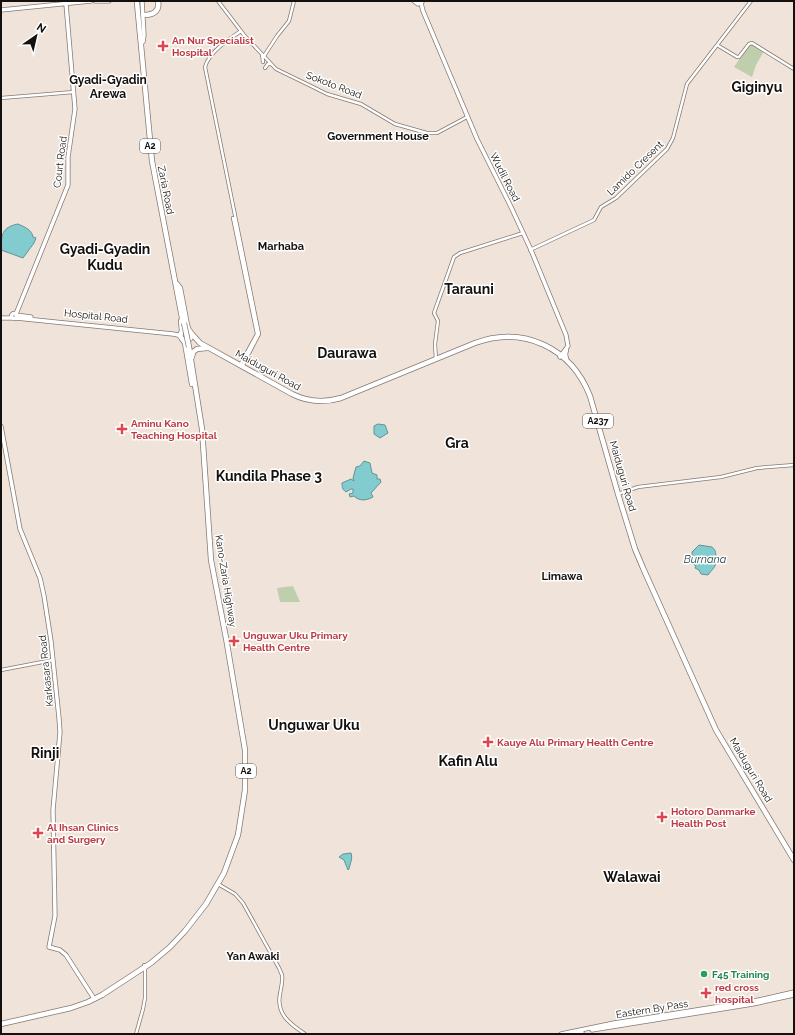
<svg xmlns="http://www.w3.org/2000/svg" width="795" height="1035" viewBox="0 0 795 1035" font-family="Raleway,sans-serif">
<rect width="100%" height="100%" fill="#efe3da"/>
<!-- green -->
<path fill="#bfcfae" d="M751 44 764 51 756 65 752 77 734 67 740 58Z
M293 586 300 602H280L277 588Z"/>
<!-- water -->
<path fill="#82cccf" stroke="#619495" d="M18 224C25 227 32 230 33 237L36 238 34 243 23 258 1 250C1 235 2 227 18 224Z
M378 424 385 425 388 433 380 438 374 434V426Z
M364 461 370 463 372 473 377 475V479H380L381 482 371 493 373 497C366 501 359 501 354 496L350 497 349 494 353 493V489H351L346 492C342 489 342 487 342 483L351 479 354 481 353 478 356 467 360 466Z
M699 545 712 547C716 550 716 554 716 559 716 568 713 568 708 575L701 574 699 570 695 568 696 566 692 563V552Z
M351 853C353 858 350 864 349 869L348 870 344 860 339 857 343 854Z"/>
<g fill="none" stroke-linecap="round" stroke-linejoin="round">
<!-- minor casing -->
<g stroke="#857972" stroke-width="4">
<path id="minor" d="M218 1 244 35 276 69 313 87 327 94 361 104 395 124 427 133H437L467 117
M241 31C229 39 209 52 205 67L259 334 242 367
M717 45 737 57H739L749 44 752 43 794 69
M262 54 263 62
M264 56 277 36 289 21 294 1
M265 68 268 64H271
M1 98 74 92
M233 218 257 334 240 365
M530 250 594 220 601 207 616 198 667 149 673 138 687 84 751 1
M436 360 435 344 438 321 434 313 454 257 460 253 523 233
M618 494 638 487 721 477 757 468 794 465
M1 670 53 660
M218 884 235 894 243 903 279 968 282 975C283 982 281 988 280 994 276 1014 290 1024 305 1034
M136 1034 143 1009 145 998V967L144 965"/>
</g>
<!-- major casing -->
<g stroke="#857972" stroke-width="5">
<path id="major" d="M95 1H109
M142 1 144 35 143 42
M414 1 418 4 422 2
M421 3 423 11 477 139 511 207 531 250 566 335 568 346 560 357
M1 10 91 1
M11.5 316a2.5 2.5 0 1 1 5 0a2.5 2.5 0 1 1-5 0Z
M16 314 68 185V157L75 109 66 4
M16 315 31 317
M1 318H12
M16 318 173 334 178 335 182 338
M1 426 20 529 40 578 44 596 51 641 59 718 60 732 53 810 55 916 49 947 60 950 66 955 93 997
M592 1030 753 1004 794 995
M561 1034 614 1023 759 1000 794 992
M571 1034 582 1032"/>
</g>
<!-- highway casing -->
<g stroke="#857972" stroke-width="6">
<path id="highway" d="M137 3 152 161 183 323
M145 15C153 15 160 11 158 1
M177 284 180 288 187 325 189 331
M181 321 182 331
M180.5 335a5.5 5.5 0 1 1 11 0a5.5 5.5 0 1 1-11 0Z
M191 333 200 343 292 394C308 402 324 403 341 398L475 343C524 325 571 348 590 396L618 494 635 549 643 568 716 730 794 860
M182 339 185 343 192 384
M566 350 565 354 566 359
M192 357 193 352 197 349 207 348
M1 1024 71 1008 88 1002 102 995 151 963 170 947 185 931 206 904 224 873 238 835 245 790V750L226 638 211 560 202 429 189 347"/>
</g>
<!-- minor -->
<use href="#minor" stroke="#fff" stroke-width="2.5"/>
<!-- major -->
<use href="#major" stroke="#fff" stroke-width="3.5"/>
<!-- highway -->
<use href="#highway" stroke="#fff" stroke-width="4.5"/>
<!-- highway-bridge casing -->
<g stroke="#857972" stroke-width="6" stroke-linecap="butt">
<path id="highway-bridge" d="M184 323 189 347"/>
</g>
<!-- highway-bridge -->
<use href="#highway-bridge" stroke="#fff" stroke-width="4.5"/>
</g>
<!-- markers -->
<g fill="#e0444e" stroke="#fff" stroke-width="1.5">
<path d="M161 40h4v4h4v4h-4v4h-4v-4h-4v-4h4z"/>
<path d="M120 423h4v4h4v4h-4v4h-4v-4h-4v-4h4z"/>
<path d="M232 635h4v4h4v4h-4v4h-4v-4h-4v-4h4z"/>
<path d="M486 736h4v4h4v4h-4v4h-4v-4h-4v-4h4z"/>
<path d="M660 811h4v4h4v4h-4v4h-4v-4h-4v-4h4z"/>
<path d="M36 827h4v4h4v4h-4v4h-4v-4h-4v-4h4z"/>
<path d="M704 987h4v4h4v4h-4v4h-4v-4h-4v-4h4z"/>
</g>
<circle fill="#2e9e5b" stroke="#fff" stroke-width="1.5" cx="704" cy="974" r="4"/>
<g text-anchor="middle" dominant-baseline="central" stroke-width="3" stroke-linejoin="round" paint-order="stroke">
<!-- shield labels -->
<g fill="#fff" stroke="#5a5856" stroke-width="1">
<rect x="140" y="139" width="20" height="14" rx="3"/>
<rect x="583" y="414" width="30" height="14" rx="3"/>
<rect x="236" y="764" width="20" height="14" rx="3"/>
</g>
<g font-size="9" font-weight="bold" fill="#14100d">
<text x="150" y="146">A2</text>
<text x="598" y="421">A237</text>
<text x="246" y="771">A2</text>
</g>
<!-- health labels -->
<g font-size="10" font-weight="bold" fill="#be3a42" stroke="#fff" text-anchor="start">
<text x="172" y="40">An Nur Specialist<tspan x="172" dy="12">Hospital</tspan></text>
<text x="131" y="423">Aminu Kano<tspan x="131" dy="12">Teaching Hospital</tspan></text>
<text x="243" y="635">Unguwar Uku Primary<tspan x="243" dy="12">Health Centre</tspan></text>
<text x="497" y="742">Kauye Alu Primary Health Centre</text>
<text x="671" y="811">Hotoro Danmarke<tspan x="671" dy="12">Health Post</tspan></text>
<text x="47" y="827">Al Ihsan Clinics<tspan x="47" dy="12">and Surgery</tspan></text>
<text x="715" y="987">red cross<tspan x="715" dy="12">hospital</tspan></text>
</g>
<!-- street labels -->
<g font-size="10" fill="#14100d" stroke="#fff">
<text transform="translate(334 85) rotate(21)">Sokoto Road</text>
<text transform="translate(60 162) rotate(-83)">Court Road</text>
<text transform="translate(635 168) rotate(-44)">Lamido Cresent</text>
<text transform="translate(505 177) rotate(63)">Wudil Road</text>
<text transform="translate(166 190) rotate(79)">Zaria Road</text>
<text transform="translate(96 316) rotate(6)">Hospital Road</text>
<text transform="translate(268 370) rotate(29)">Maiduguri Road</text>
<text transform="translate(623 476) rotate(74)">Maiduguri Road</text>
<text transform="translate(226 581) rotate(81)">Kano-Zaria Highway</text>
<text transform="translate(46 671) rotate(-96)">Karkasara Road</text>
<text transform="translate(751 770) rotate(59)">Maiduguri Road</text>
<text transform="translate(652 1009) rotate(-9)">Eastern By Pass</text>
</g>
<!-- leisure labels -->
<g font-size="10" font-weight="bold" fill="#27864d" stroke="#fff" text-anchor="start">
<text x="712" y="974">F45 Training</text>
</g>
<!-- neighbourhood labels -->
<g font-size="11" font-weight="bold" fill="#14100d" stroke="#fff">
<text x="378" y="136">Government House</text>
<text x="281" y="246">Marhaba</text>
<text x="562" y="576">Limawa</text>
<text x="253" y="956">Yan Awaki</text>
</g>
<!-- water labels -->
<g font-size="11" font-style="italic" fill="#193d3f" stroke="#fff">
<text x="705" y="559">Burnana</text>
</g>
<!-- quarter labels -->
<g font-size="12" font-weight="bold" fill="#14100d" stroke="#fff">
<text x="108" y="80">Gyadi-Gyadin<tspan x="108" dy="14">Arewa</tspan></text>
</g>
<!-- district labels -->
<g font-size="14" font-weight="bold" fill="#14100d" stroke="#fff">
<text x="757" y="87">Giginyu</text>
<text x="105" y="249">Gyadi-Gyadin<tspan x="105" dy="16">Kudu</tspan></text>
<text x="469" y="289">Tarauni</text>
<text x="347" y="353">Daurawa</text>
<text x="457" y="443">Gra</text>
<text x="269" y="476">Kundila Phase 3</text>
<text x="314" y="725">Unguwar Uku</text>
<text x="45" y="753">Rinji</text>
<text x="468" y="761">Kafin Alu</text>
<text x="632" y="877">Walawai</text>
</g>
</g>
<!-- border -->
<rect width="795" height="1035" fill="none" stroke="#14100d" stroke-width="4"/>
<!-- north arrow -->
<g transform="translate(36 36) rotate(34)" stroke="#ffffff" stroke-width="3" paint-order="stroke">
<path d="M0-3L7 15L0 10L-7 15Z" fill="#14100d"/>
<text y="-6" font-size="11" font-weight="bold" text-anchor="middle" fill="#14100d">N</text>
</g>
</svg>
